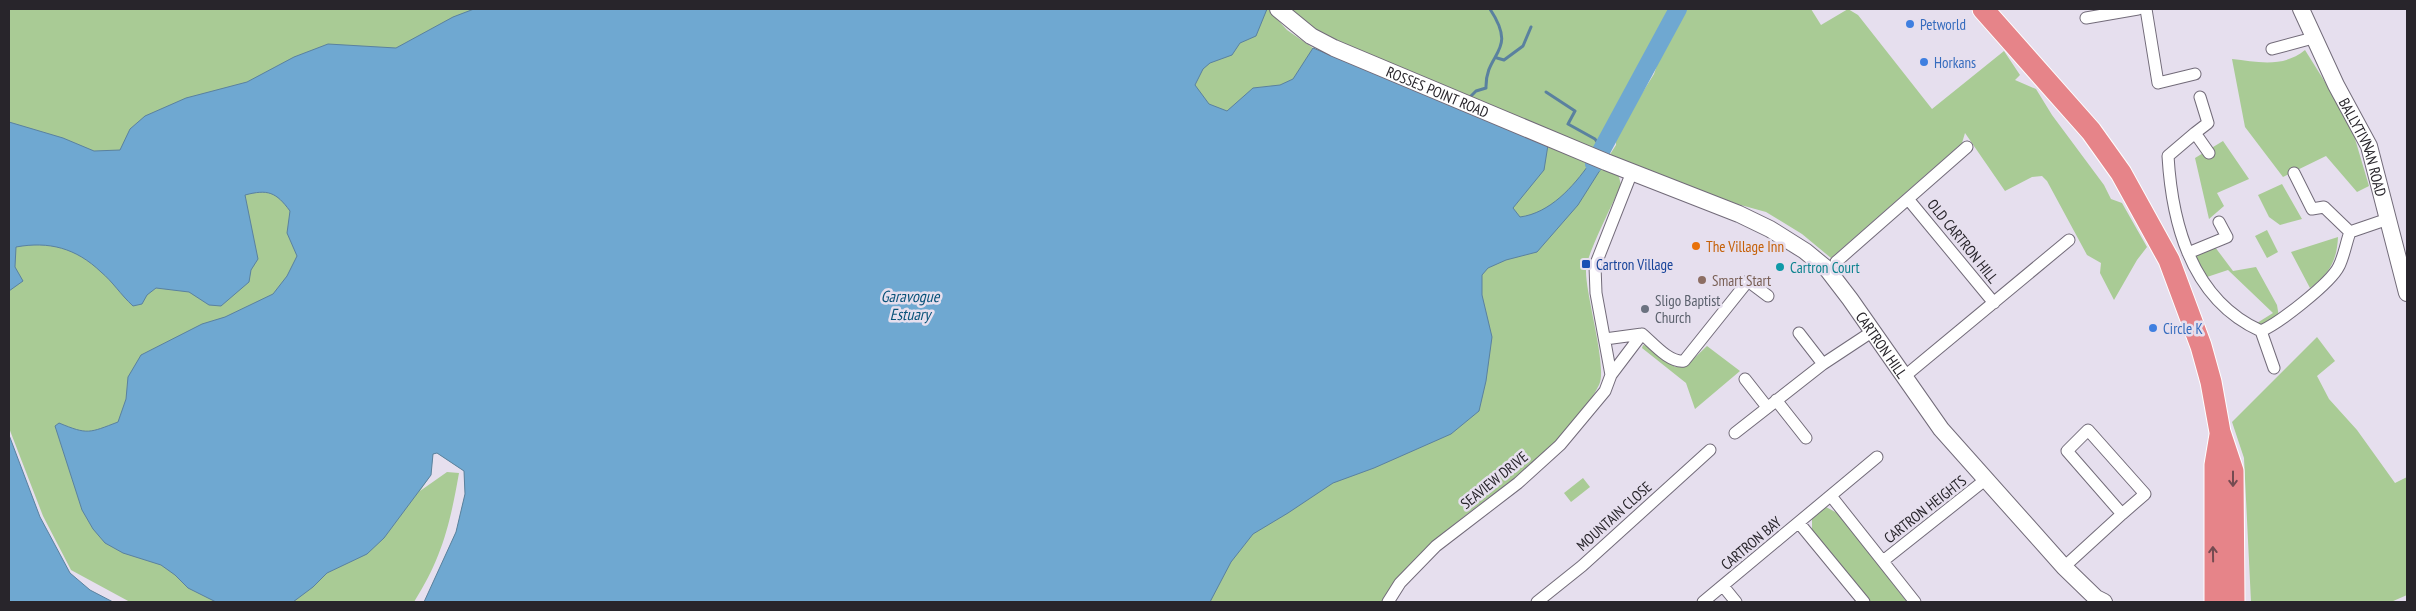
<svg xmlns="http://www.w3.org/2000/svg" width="2416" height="611" viewBox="0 0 2416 611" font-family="'PT Sans Narrow',sans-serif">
<rect width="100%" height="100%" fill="#e6dfee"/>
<!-- green -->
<path fill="#a9cb95" d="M9 9H1268L1287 30 1313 48 1618 173 1621 185C1613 203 1587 254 1586 269 1585 294 1608 367 1599 385 1566 450 1495 489 1441 535 1418 555 1396 575 1382 602H424L456 532 465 494 464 471 437 453 433 454 431 475 420 491 447 472 459 473C450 524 442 558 414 602H130L71 570 43 516 9 428Z
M1288 9H1676L1657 50 1615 113 1614 120 1597 152 1345 47 1313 29Z
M1685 9H1811L1821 25 1848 9 1858 15 1932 109 2004 51 2020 75 2015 80 2036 89 2052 115 2104 185 2111 199 2122 203 2147 247 2137 260 2114 300 2100 273 2101 263 2087 255 2047 181 2042 176 2032 177 2005 191 1965 133 1962 143 1831 258 1802 234 1766 212 1737 204 1609 156 1616 145V135L1654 74 1659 59Z
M2305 50 2350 122 2369 186 2357 192 2326 156 2283 177 2245 127 2232 59C2258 62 2283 68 2305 50Z
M2223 141 2249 179 2217 193 2224 206 2209 219 2195 158Z
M2282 184 2302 219 2280 225 2269 217 2258 195Z
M2267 230 2278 252 2267 258 2255 236Z
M2338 237C2337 261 2329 274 2310 288L2291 252Z
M2215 247 2233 271 2256 267 2277 305 2279 317 2265 325 2257 323 2273 313 2228 270 2207 277 2196 260V255Z
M2317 337 2335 361 2317 376 2329 399 2357 430 2395 483 2407 477V595L2391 602H2251L2244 458 2232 422Z
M1643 345 1648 346 1675 367H1685L1707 346 1740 371 1695 409 1686 383 1642 348Z
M1583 478 1590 487 1571 502 1564 493Z
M1826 507 1839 514 1907 602H1868L1812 533V517Z"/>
<!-- water -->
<path fill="#6fa8d1" stroke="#5a819f" d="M474 9H1267L1256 36 1240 43 1232 55 1210 63 1203 69 1195 85 1209 104 1227 111 1253 88 1280 85 1293 79 1313 48 1548 145 1544 170 1513 208 1520 217C1550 213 1573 187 1590 163L1602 167 1578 205 1537 252 1506 260 1488 268 1482 275V295L1492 337 1486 381 1479 411 1451 434 1374 468 1333 483 1288 513 1253 534 1231 562 1210 602H424L456 532 465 494 464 471 437 453 433 454 431 475 384 538 367 554 327 573 313 587 293 602H216L188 588 175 575 161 565 123 553 105 543 93 529 82 510 55 426 59 423C88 435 89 433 118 422L126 399 128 377 141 355 202 324 225 317 273 294 287 276 297 256 287 233 290 211C276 192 268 189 245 195L258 259 251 270 249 282 221 306 209 305 189 292 156 288 147 295 142 304 133 306C120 294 113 282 101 272 76 248 49 241 16 247L15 267 23 281 9 291V122L63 138 94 151 120 150 130 129 145 116 186 98 247 82 294 57 328 44 396 48 453 17Z
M9 435 40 517 70 573 90 590 113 602H9Z"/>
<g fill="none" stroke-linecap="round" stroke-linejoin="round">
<!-- stream -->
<path stroke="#5a819f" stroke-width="3" d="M1497 58 1504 60 1523 46 1531 27
M1546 92 1575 111 1568 124 1595 139 1602 149
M1469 98 1476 91 1486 88C1485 51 1519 53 1490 9"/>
<!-- river -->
<path stroke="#6fa8d1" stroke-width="18" d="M1594 164 1678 9"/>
<!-- street casing -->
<g stroke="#726b79" stroke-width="13">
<path id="street" d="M2146 9 2158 83 2195 74
M2086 18 2138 9
M2272 49 2313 38
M2195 133 2208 123 2200 97
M2209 153 2195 133 2168 156C2172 224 2192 300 2261 331 2278 324 2331 283 2339 266 2344 256 2346 243 2350 232L2388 219
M2294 173 2312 209 2324 207 2350 232
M1908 199 1994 303
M2188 253 2227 237 2219 222
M1836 262 1967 147
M2261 331 2274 368
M1799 333 1823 364
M1605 339 1642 334C1653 343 1669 363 1684 361L1748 281 1768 296
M1611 375 1642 334
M1905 376 2069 240
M1745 379 1767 407
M1776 400 1806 438
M1735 433 1823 364 1873 331
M1831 496 1915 602
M1799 523 1864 602
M1883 561 1985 480
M2064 567 2122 514 2067 451 2088 430 2145 494 2122 514
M1723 586 1736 602
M1388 602 1400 583 1436 546 1518 483 1560 445 1605 391 1611 375 1596 293 1595 266 1632 172
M1537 602 1582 566 1710 450
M1703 602 1877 457"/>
</g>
<!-- secondary casing -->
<g stroke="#726b79" stroke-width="18">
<g id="secondary">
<path id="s1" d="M1278 9 1311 36 1334 48 1606 162 1739 214 1770 229 1805 251 1827 269 1850 299 1941 429 2064 567 2096 598 2104 602"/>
<path id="s2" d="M2301 9 2336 85 2369 146 2407 293"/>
</g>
</g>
<!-- highway casing -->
<g stroke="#fff" stroke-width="23">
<path id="highway" d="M1983 9 2091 131 2121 173 2169 260 2201 346 2211 382 2220 432 2233 471 2234 602
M2215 602V465L2220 435"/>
</g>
<!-- street -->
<use href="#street" stroke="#fff" stroke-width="11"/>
<!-- secondary -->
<use href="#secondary" stroke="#fff" stroke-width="16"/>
<!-- highway -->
<use href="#highway" stroke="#e68489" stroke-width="21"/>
</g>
<!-- one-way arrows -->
<defs><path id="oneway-shaft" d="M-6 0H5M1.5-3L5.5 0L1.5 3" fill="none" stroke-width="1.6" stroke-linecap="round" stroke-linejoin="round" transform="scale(1.25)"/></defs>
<g stroke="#744b51">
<use href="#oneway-shaft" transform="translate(2233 479) rotate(90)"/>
<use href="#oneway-shaft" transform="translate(2213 554) rotate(-91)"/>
</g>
<!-- markers -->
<g fill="#3f7fe0" stroke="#e6dfee" stroke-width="2">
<circle cx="1910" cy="24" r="5"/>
<circle cx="1924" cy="62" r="5"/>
<circle cx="2153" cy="328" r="5"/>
</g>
<circle fill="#e8710a" stroke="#e6dfee" stroke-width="2" cx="1696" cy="246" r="5"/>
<rect fill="#1a4fb4" stroke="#e6dfee" stroke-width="2" x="1581" y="259" width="10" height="10" rx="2.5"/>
<circle fill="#0f9aa8" stroke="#e6dfee" stroke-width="2" cx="1780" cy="267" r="5"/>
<circle fill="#8d6e63" stroke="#e6dfee" stroke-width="2" cx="1702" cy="280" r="5"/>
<circle fill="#6b7280" stroke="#e6dfee" stroke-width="2" cx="1645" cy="309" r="5"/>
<g text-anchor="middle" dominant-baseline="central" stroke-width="5" stroke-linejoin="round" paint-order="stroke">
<!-- shop labels -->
<g font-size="15" fill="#366cbe" stroke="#e6dfee" text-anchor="start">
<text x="1920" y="24">Petworld</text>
<text x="1934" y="62">Horkans</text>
<text x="2163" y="328">Circle K</text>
</g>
<!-- street labels -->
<g font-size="15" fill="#28252b" stroke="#e6dfee">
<text stroke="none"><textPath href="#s1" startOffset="181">ROSSES POINT ROAD</textPath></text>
<text stroke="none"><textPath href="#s2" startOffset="152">BALLYTIVNAN ROAD</textPath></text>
<text transform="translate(1963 241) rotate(51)">OLD CARTRON HILL</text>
<text stroke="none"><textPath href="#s1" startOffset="704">CARTRON HILL</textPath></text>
<text transform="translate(1494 480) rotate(-39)">SEAVIEW DRIVE</text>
<text transform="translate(1925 509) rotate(-38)">CARTRON HEIGHTS</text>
<text transform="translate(1614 516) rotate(-42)">MOUNTAIN CLOSE</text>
<text transform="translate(1751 543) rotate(-40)">CARTRON BAY</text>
</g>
<!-- food labels -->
<g font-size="15" fill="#c56008" stroke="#e6dfee" text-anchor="start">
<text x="1706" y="246">The Village Inn</text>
</g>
<!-- transit labels -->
<g font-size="15" fill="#164399" stroke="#e6dfee" text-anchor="start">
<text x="1596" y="264">Cartron Village</text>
</g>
<!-- culture labels -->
<g font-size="15" fill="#0d838f" stroke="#e6dfee" text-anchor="start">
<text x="1790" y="267">Cartron Court</text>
</g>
<!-- education labels -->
<g font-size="15" fill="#785e54" stroke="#e6dfee" text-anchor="start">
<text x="1712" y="280">Smart Start</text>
</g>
<!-- worship labels -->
<g font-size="15" fill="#5b616d" stroke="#e6dfee" text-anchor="start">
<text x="1655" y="300">Sligo Baptist<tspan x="1655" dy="17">Church</tspan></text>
</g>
<!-- water labels -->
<g font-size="16" font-style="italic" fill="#085279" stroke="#e6dfee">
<text x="910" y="296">Garavogue<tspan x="910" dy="18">Estuary</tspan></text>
</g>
</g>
<!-- border -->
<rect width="2416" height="611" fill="none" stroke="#28252b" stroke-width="20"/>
</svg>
